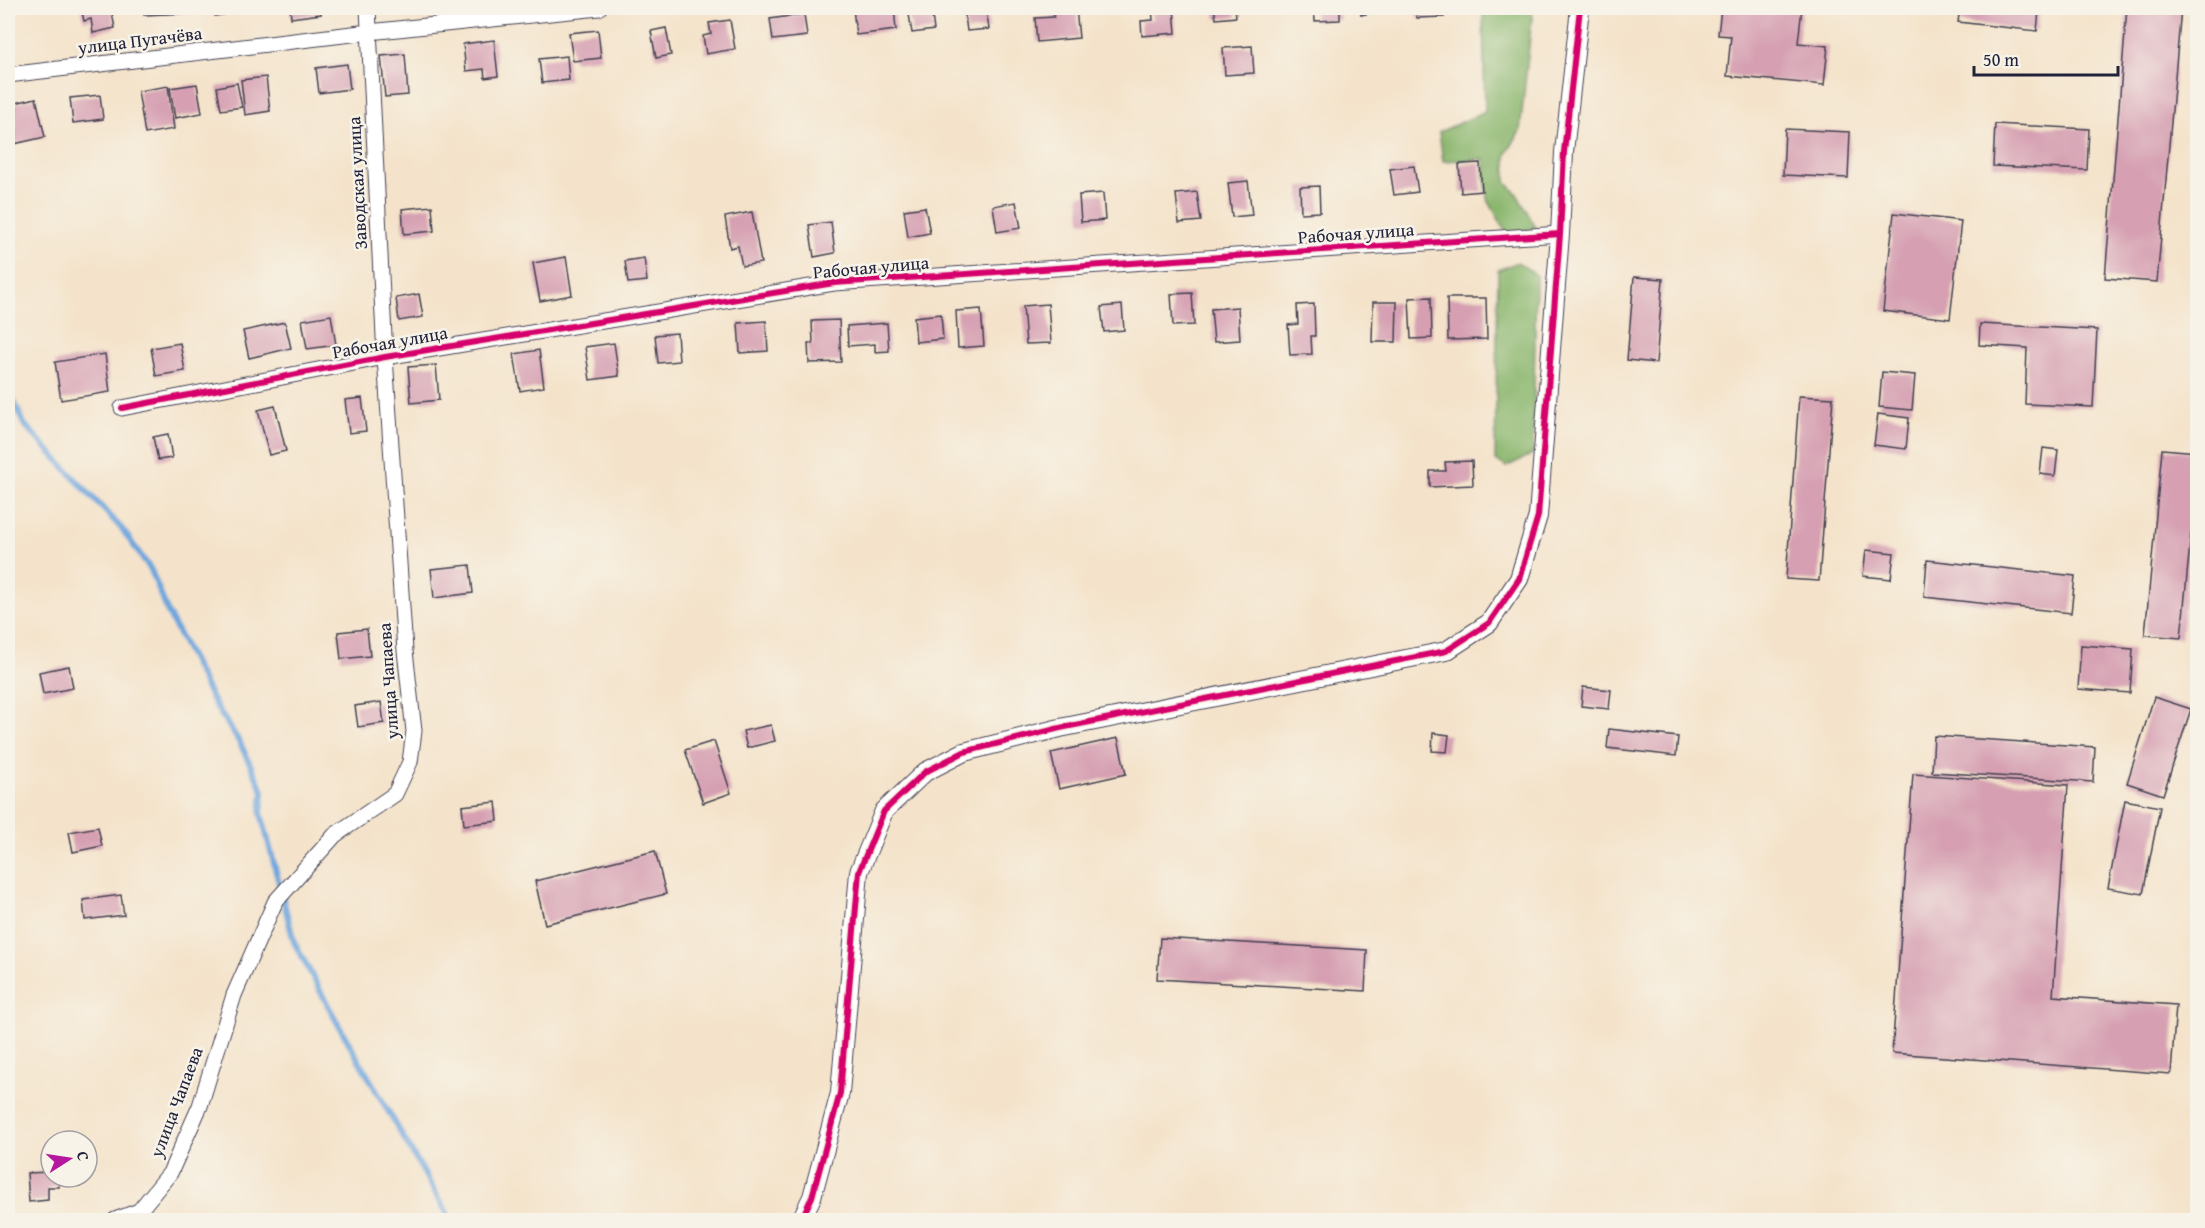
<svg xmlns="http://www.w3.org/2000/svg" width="2205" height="1228" viewBox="0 0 2205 1228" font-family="'Gentium Book Plus',serif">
<rect width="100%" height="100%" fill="#f7f3e8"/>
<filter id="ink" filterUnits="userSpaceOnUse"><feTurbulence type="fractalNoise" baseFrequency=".0167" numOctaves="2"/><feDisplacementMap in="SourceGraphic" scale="12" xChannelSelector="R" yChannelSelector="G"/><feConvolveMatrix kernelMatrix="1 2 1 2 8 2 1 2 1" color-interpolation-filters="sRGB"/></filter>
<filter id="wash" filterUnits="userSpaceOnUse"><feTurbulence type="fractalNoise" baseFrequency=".008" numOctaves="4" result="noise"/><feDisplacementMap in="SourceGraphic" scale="24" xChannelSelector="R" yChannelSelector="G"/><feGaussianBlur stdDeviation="1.35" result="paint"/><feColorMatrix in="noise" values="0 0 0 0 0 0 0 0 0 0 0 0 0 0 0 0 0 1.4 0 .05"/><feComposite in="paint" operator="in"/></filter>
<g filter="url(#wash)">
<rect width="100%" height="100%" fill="#f4e3ca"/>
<!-- forest -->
<path fill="#8ab66d" stroke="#566c54" stroke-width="1.5" d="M1483 8H1533L1520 131 1506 155V182L1517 194 1536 228 1507 234 1487 198 1484 159 1443 161 1439 132 1485 112Z
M1518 262 1536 275 1533 454 1506 467 1495 459 1498 270Z"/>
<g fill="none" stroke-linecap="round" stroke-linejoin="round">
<!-- stream -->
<path stroke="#6ea6dd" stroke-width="6" d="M8 388 24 424 122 529 151 570 168 613 215 705 240 743 263 791 261 813 294 942 338 1024 451 1220"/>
</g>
<g id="blocks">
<!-- building -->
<path fill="#d6a0b2" d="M81 8H111L115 28 93 33 91 19 84 21Z
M144 8H188V13L144 15Z
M213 8H245V11L215 16Z
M290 8H321V14L291 18Z
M853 8H894L896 30 856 35Z
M908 8H931L934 30 912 33Z
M964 8H986L989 29 967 31Z
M1053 8H1076L1079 38 1037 42 1035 18 1054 17Z
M1152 8H1174L1176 33 1142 36 1141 21 1153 20Z
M1214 8H1235L1236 17 1216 19Z
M1314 8H1340V20L1315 21Z
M1359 8H1379V11L1361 15Z
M1416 8H1444V17L1417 18Z
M1721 8H1802L1798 43 1828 46 1824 85 1727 76 1731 36 1718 35Z
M1960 8H2034L2033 11H2039L2037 31 1958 22Z
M2127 8H2181L2157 282 2105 278Z
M804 14 807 36 773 40 770 19Z
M730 20 735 49 706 54 703 36 711 34 709 23Z
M666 28 671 55 656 58 651 31Z
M598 30 601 58 573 61 569 33Z
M494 40 498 76 485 78 484 69 466 71 463 44Z
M1252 46 1254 73 1225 75 1223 48Z
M405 54 408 95 385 97 381 56Z
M567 56 569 80 542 83 539 59Z
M347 64 350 89 319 93 316 68Z
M266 77 270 111 245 115 241 80Z
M237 83 242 107 221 110 217 87Z
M197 84 202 113 175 118 170 88Z
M168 86 174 129 145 134 138 91Z
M100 95 103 119 73 123 70 98Z
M36 98 45 137 14 144 10 126 16 123 11 104Z
M1995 124 2089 129 2087 170 1993 166Z
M1785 129 1850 132 1848 178 1783 175Z
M1480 163 1482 191 1461 193 1459 164Z
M1414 166 1418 192 1394 195 1390 169Z
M1248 181 1252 215 1232 217 1228 183Z
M1319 186 1320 212 1301 213 1300 187Z
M1197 192 1201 221 1179 223 1176 194Z
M1103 193 1105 220 1081 222 1079 195Z
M1016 202 1021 228 997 232 993 206Z
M432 206 434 231 404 234 402 209Z
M925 207 930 233 908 237 904 210Z
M752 212 761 263 742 266 738 246 730 248 725 217Z
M1894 213 1961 221 1950 319 1883 311Z
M831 222 835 253 814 257 809 225Z
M566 257 572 295 540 301 533 263Z
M644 258 647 281 628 283 625 261Z
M1634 277 1663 279 1656 363 1627 360Z
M1192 293 1194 325 1173 326 1171 294Z
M419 294 423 317 399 321 396 298Z
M1431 297 1432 338 1411 339 1409 298Z
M1447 298H1486L1487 339 1448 340Z
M1373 302H1397L1396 342H1372Z
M1048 304 1051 343 1026 344 1023 306Z
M1314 304 1315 336H1311L1312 354 1290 355 1288 325 1298 324 1297 305Z
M1122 305 1124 330 1104 332 1101 307Z
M1238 307 1240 340 1214 342 1211 309Z
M981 309 984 346 958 348 956 311Z
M941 314 943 339 916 342 914 317Z
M331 315 336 345 307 349 302 320Z
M839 320 841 362 809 363 808 343H813L812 321Z
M766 321 768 351 740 353 738 323Z
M285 322 291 348 249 358 243 331Z
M887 323 889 351 875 352V344L848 346 847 326Z
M1980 324 2097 330 2093 407 2025 404 2027 348 1979 345Z
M677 333 679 361 658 363 655 335Z
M180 343 185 371 156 376 151 348Z
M614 343 619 376 590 380 585 347Z
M539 350 544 387 520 391 514 354Z
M105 354 110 392 61 400 55 362Z
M436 365 439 400 411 403 408 367Z
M1882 372 1915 375 1912 410 1879 407Z
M1799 396 1833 398 1819 581 1786 579Z
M362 398 366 431 349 433 345 400Z
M275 406 286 451 269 455 258 410Z
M1878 414 1909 418 1906 449 1874 445Z
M168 434 172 458 158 460 153 437Z
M2043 448 2058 450 2055 476 2040 474Z
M2162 449 2198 452V533H2191L2181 638 2145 635Z
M1472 461 1473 485 1430 487V471H1446L1445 462Z
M1866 550 1894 553 1891 579 1863 576Z
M1927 560 2075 576 2071 613 1924 597Z
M470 565 473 593 434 598 431 569Z
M367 629 370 656 341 659 338 632Z
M2081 645 2133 649 2130 693 2078 689Z
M69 666 73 688 43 694 39 672Z
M1583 687 1611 690 1609 709 1581 706Z
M2154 697 2191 709 2163 795 2127 783Z
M381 702 384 723 358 727 355 706Z
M771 725 775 741 747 748 743 731Z
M1609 729 1678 737 1676 756 1607 748Z
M1433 733 1449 735 1447 752 1432 751Z
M1934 736 2095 747 2093 782 1932 772Z
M1118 738 1126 774 1059 789 1051 753Z
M714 741 731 793 703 803 685 750Z
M1913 774 2068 785 2053 996 2176 1005 2171 1074 1892 1053Z
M2125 800 2160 807 2143 894 2108 888Z
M496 802 498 821 464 825 462 806Z
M98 827 102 846 73 852 69 832Z
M655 851 666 894 545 924 535 881Z
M121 895 124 915 85 920 83 900Z
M1160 938 1367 950 1365 991 1157 979Z
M51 1172V1177H59V1187H48V1200L29 1202 27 1173Z"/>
</g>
</g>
<g filter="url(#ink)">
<use href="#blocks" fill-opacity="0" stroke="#423f50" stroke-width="1.5"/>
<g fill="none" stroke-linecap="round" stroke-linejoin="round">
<!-- minor casing -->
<g stroke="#423f50" stroke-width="17">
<path id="minor" d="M8 75 369 32 599 8
M122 408 385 357 834 283 1560 234
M115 1220 139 1211 170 1173 200 1106 234 995 275 902 335 835 395 794 410 762 414 731 405 651 385 357 368 8"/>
</g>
<!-- tertiary casing -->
<g stroke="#423f50" stroke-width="20">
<path id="tertiary" d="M801 1220 812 1197 840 1093 859 872 884 811 925 772 964 752 1060 728 1446 651 1489 623 1519 579 1538 516 1560 234 1564 152 1580 8"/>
</g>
<!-- minor -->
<use href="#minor" stroke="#fff" stroke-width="15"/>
<!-- tertiary -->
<use href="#tertiary" stroke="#fff" stroke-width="18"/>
<!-- cycleway casing -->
<g stroke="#f7f3e8" stroke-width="10">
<path id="cycleway" d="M122 408 385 357 834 283 1560 234
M801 1220 812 1197 840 1093 859 872 884 811 925 772 964 752 1060 728 1446 651 1489 623 1519 579 1538 516 1560 234 1564 152 1580 8"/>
</g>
<!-- cycleway -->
<use href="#cycleway" stroke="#d6006c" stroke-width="6"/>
</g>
</g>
<g text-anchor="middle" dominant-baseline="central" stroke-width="5" stroke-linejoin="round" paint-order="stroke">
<!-- street labels -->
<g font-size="18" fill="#22223b" stroke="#f7f3e8">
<text transform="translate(140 40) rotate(-7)">улица Пугачёва</text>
<text transform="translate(357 183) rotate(-93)">Заводская улица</text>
<text transform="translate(1356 233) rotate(-4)">Рабочая улица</text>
<text transform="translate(871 267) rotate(-5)">Рабочая улица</text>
<text transform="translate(390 342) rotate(-10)">Рабочая улица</text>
<text transform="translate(388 681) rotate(-94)">улица Чапаева</text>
<text transform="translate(176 1102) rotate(-69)">улица Чапаева</text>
</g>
</g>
<!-- margin -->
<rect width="2205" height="1228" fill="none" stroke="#f7f3e8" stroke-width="30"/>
<!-- north arrow -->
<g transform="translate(69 1159) rotate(78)"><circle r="28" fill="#f7f3e8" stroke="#a29fa3" stroke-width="1.5"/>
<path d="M0-4.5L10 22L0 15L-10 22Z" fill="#b5179e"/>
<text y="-9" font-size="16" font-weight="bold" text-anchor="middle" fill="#22223b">С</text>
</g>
<!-- scale -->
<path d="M1974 66v9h144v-9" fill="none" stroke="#22223b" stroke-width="3"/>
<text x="1983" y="66" font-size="18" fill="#22223b" stroke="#f7f3e8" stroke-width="4.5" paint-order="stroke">50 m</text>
</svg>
